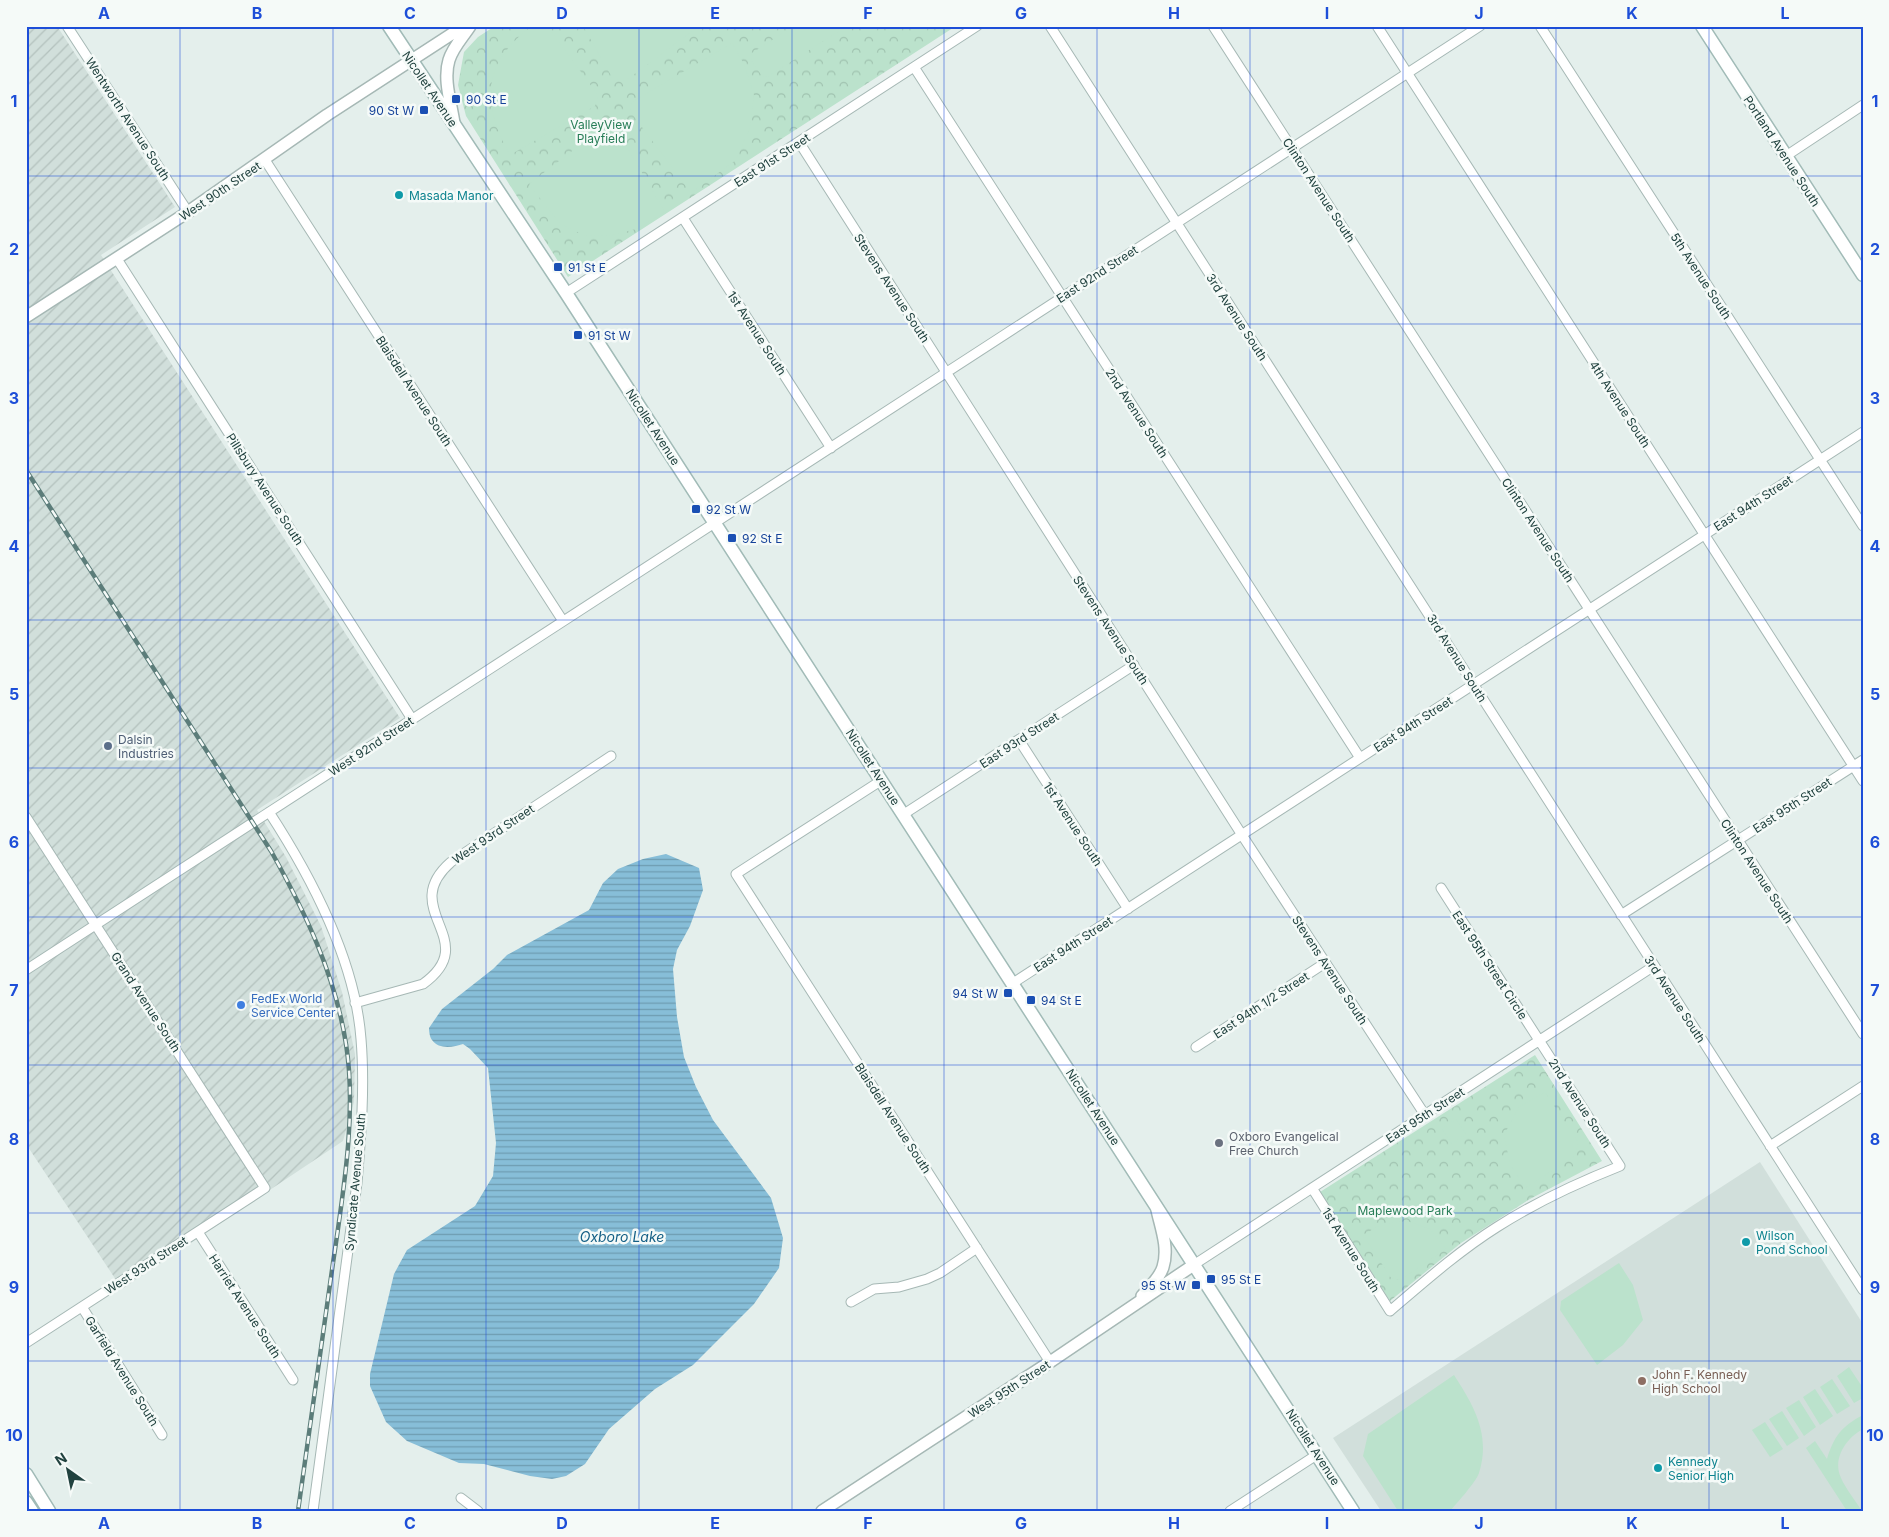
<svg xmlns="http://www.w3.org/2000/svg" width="1889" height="1537" viewBox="0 0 1889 1537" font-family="Inter,sans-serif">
<defs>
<pattern id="industrial-furrows" width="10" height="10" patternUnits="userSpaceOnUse" patternTransform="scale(1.25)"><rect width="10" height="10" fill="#d1dfdb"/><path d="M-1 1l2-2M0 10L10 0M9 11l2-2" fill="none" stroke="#b3c1bd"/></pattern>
<pattern id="park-crowns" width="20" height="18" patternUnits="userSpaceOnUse" patternTransform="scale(1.25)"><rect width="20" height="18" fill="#bbe2cc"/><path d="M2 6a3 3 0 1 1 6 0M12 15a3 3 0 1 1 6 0" fill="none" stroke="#a0c3b0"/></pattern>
<pattern id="water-rules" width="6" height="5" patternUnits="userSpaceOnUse" patternTransform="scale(1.25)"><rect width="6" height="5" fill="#87bed8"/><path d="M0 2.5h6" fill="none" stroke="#6e9cb1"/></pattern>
</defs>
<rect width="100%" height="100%" fill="#e4efec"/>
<!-- built -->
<path fill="#d1dfdb" d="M1760 1162 1863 1324V1511H1381L1333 1438Z"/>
<!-- industrial -->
<path fill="url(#industrial-furrows)" d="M26 26H57L175 207 101 255 400 718 257 810 286 857 321 926 342 992 355 1054 354 1102 343 1141 122 1289 26 1144Z"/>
<!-- park -->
<path fill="url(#park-crowns)" d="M495 26H956L568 277 466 116 458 85 464 52 478 37Z
M1535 1055 1602 1161 1530 1199 1461 1243 1390 1301 1320 1192Z"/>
<!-- garden -->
<path fill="#bbe2cc" d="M532 26H547L598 95 595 106 510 155C481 103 482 63 532 26Z
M583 26H699L625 81 613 79Z
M794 26H847L767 77 762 76 751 60 752 53Z
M732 43 744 64 754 95 750 128 736 160 691 193 630 111 632 102Z
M601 129 617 130 665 212 636 229 609 236 584 235 560 224 529 184Z
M1545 1092 1578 1142 1575 1156 1525 1188 1510 1164 1504 1135 1519 1107Z
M1456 1119 1466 1134 1452 1144 1442 1129Z
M1407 1221 1430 1229 1446 1249 1400 1280 1391 1278 1363 1235 1382 1224Z
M1619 1263 1633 1285 1643 1320 1623 1345 1597 1365 1560 1310 1561 1301Z
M1849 1367 1863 1388V1398L1854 1403 1837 1376Z
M1454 1375C1474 1406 1491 1435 1479 1473 1476 1482 1457 1503 1450 1511H1398L1363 1456 1368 1434Z
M1832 1379 1850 1406 1837 1414 1820 1387Z
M1815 1389 1833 1416 1820 1425 1803 1397Z
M1799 1400 1816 1427 1804 1436 1786 1408Z
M1782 1411 1799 1438 1787 1446 1769 1419Z
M1863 1415V1429C1846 1438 1832 1459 1841 1478 1846 1489 1855 1500 1862 1511H1847L1806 1448 1815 1441 1827 1459C1834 1436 1842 1426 1863 1415Z
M1765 1422 1783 1449 1770 1457 1752 1430Z"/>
<!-- water -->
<path fill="url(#water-rules)" d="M666 854 699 868 703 890 690 926 677 950 673 969 677 1017 684 1057 696 1087 713 1120 771 1198 783 1238 779 1268 754 1304 693 1365 655 1389 609 1429 585 1464 566 1476 552 1479 530 1476 484 1464 459 1463 407 1441 386 1422 370 1386V1374L394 1274 407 1250 475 1206 493 1176 496 1143 488 1068 470 1049 463 1044C454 1047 439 1050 432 1040 430 1038 429 1032 429 1028L442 1009 493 969 507 955 589 910 603 883 618 869 643 859Z"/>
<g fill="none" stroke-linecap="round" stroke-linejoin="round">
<!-- minor casing -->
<g stroke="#a6b8b5" stroke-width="11">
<path id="minor" d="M67 26 188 212
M1050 26 1863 1290
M1213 26 1863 1034
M1377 26 1863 781
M1540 26 1863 526
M914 67 1360 758
M799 142 1242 835 1425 1115
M1786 156 1863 105
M265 160 563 621
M683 218 831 448
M117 259 412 719
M566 293 977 26
M1019 740 1128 909
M882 780 736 874 1050 1362
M269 812C312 878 355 959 361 1039 365 1087 361 1136 357 1183L313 1511
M904 814 1134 665
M26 817 265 1188 26 1343
M1621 915 1863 760
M26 970 1480 26
M1013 983 1863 432
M355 1003 423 984C484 940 396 910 451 862L611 756
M1196 1047 1325 963
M1770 1146 1863 1086
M1312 1188 1390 1311C1424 1282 1459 1251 1497 1227 1536 1202 1577 1183 1620 1166L1441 888
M198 1232 293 1380
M1195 1264 1654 966
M851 1302 874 1289 899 1287 927 1279 940 1273 977 1248
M82 1307 162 1435
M461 1498 478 1511
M1230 1511 1318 1454"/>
</g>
<!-- tertiary casing -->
<g stroke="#a6b8b5" stroke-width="14">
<path id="tertiary" d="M454 123C451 103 443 79 449 60 453 47 463 37 470 26
M26 317 188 212 327 115 464 26
M1142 1296C1149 1287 1160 1278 1163 1267 1169 1248 1161 1228 1157 1210
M822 1511 1050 1362 1195 1264"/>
</g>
<!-- secondary casing -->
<g stroke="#a1bbb7" stroke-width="15">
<path id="secondary" d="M389 26 566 293 1353 1511
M1702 26 1863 275
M26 1474 49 1511
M26 1502 32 1511"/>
</g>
<!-- minor -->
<use href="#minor" stroke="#fff" stroke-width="9"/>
<!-- tertiary -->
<use href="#tertiary" stroke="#fff" stroke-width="11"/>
<!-- secondary -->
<use href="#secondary" stroke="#fff" stroke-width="12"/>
<!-- rail casing -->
<g stroke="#5c7d7a" stroke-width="4.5">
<path id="rail" d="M26 470 271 851C305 912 335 974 346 1044 357 1113 343 1194 333 1263 321 1346 310 1428 298 1511"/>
</g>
<!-- rail -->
<use href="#rail" stroke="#f5faf8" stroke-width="2.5" stroke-dasharray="8" stroke-linecap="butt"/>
</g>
<!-- grid -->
<path fill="none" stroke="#1d4ed8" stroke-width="1" stroke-opacity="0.55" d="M180 26V1511M333 26V1511M486 26V1511M639 26V1511M792 26V1511M944 26V1511M1097 26V1511M1250 26V1511M1403 26V1511M1556 26V1511M1709 26V1511M26 176H1863M26 324H1863M26 472H1863M26 620H1863M26 768H1863M26 917H1863M26 1065H1863M26 1213H1863M26 1361H1863"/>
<!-- markers -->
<g fill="#1a4fb4" stroke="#f5faf8" stroke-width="2">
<rect x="451" y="94" width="10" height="10" rx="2.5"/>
<rect x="419" y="105" width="10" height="10" rx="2.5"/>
<rect x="553" y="262" width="10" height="10" rx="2.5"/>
<rect x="573" y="330" width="10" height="10" rx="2.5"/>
<rect x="691" y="504" width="10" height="10" rx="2.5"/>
<rect x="727" y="533" width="10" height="10" rx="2.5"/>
<rect x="1003" y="988" width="10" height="10" rx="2.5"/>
<rect x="1026" y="995" width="10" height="10" rx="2.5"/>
<rect x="1206" y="1274" width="10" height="10" rx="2.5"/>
<rect x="1191" y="1280" width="10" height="10" rx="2.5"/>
</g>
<g fill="#0f9aa8" stroke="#f5faf8" stroke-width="2">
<circle cx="399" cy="195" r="5"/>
<circle cx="1746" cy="1242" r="5"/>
<circle cx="1658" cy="1468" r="5"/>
</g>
<circle fill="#5c6f8a" stroke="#f5faf8" stroke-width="2" cx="108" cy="746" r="5"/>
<circle fill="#3f7fe0" stroke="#f5faf8" stroke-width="2" cx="241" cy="1005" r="5"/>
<circle fill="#6b7280" stroke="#f5faf8" stroke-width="2" cx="1219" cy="1143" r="5"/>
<circle fill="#8d6e63" stroke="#f5faf8" stroke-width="2" cx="1642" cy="1381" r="5"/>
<g text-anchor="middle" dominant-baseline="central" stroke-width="5" stroke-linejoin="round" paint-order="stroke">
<!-- street labels -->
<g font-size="12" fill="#21423f" stroke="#f5faf8">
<text transform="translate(430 89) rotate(56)">Nicollet Avenue</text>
<text transform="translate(128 119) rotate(57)">Wentworth Avenue South</text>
<text transform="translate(1782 151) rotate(57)">Portland Avenue South</text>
<text transform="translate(772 160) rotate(-33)">East 91st Street</text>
<text transform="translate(1319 190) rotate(57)">Clinton Avenue South</text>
<text transform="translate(220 191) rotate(-34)">West 90th Street</text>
<text transform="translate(1097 274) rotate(-33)">East 92nd Street</text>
<text transform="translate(1701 276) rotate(57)">5th Avenue South</text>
<text transform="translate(892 288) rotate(57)">Stevens Avenue South</text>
<text transform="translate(1237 317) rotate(57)">3rd Avenue South</text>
<text transform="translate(757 333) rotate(57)">1st Avenue South</text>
<text transform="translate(414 391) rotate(57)">Blaisdell Avenue South</text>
<text transform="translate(1620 404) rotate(57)">4th Avenue South</text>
<text transform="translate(1137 413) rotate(57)">2nd Avenue South</text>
<text transform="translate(653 427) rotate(57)">Nicollet Avenue</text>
<text transform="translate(265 489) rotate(57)">Pillsbury Avenue South</text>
<text transform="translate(1753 503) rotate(-33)">East 94th Street</text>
<text transform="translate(1538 530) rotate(57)">Clinton Avenue South</text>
<text transform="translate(1111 630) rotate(57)">Stevens Avenue South</text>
<text transform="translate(1457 658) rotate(58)">3rd Avenue South</text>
<text transform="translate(1413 724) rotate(-33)">East 94th Street</text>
<text transform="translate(1019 740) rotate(-33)">East 93rd Street</text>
<text transform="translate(371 746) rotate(-33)">West 92nd Street</text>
<text transform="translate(873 767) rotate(57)">Nicollet Avenue</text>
<text transform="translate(1792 805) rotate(-33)">East 95th Street</text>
<text transform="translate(1073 824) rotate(57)">1st Avenue South</text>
<text transform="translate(493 834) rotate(-34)">West 93rd Street</text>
<text transform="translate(1757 871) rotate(57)">Clinton Avenue South</text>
<text transform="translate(1073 944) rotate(-33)">East 94th Street</text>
<text transform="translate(1490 965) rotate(57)">East 95th Street Circle</text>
<text transform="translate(1330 970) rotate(57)">Stevens Avenue South</text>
<text transform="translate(1675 999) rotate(57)">3rd Avenue South</text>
<text transform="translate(146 1002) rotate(57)">Grand Avenue South</text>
<text transform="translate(1261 1005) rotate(-33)">East 94th 1/2 Street</text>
<text transform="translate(1580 1103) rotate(57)">2nd Avenue South</text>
<text transform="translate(1093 1107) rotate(57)">Nicollet Avenue</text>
<text transform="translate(1425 1115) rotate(-33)">East 95th Street</text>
<text transform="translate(893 1118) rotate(57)">Blaisdell Avenue South</text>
<text transform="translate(355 1182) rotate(-85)">Syndicate Avenue South</text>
<text transform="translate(1351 1250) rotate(58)">1st Avenue South</text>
<text transform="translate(146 1265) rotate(-33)">West 93rd Street</text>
<text transform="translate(245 1306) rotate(57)">Harriet Avenue South</text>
<text transform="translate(122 1371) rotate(58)">Garfield Avenue South</text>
<text transform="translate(1009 1389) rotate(-33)">West 95th Street</text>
<text transform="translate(1313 1447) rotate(57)">Nicollet Avenue</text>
</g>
<!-- transit labels -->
<g font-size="12" fill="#164399" stroke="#f5faf8" text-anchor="start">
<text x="466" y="99">90 St E</text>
<text x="414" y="110" text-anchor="end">90 St W</text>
<text x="568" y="267">91 St E</text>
<text x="588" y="335">91 St W</text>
<text x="706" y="509">92 St W</text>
<text x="742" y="538">92 St E</text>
<text x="998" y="993" text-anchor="end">94 St W</text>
<text x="1041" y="1000">94 St E</text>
<text x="1221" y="1279">95 St E</text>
<text x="1186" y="1285" text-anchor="end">95 St W</text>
</g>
<!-- park labels -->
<g font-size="12" fill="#277d57" stroke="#f5faf8">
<text x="601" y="124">ValleyView<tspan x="601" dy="14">Playfield</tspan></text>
<text x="1405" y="1210">Maplewood Park</text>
</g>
<!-- culture labels -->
<g font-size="12" fill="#0d838f" stroke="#f5faf8" text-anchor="start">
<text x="409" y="195">Masada Manor</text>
<text x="1756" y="1235">Wilson<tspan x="1756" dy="14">Pond School</tspan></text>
<text x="1668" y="1461">Kennedy<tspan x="1668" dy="14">Senior High</tspan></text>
</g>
<!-- service labels -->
<g font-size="12" fill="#4e5e75" stroke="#f5faf8" text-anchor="start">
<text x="118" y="739">Dalsin<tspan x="118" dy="14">Industries</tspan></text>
</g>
<!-- shop labels -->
<g font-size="12" fill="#366cbe" stroke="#f5faf8" text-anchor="start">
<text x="251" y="998">FedEx World<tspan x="251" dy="14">Service Center</tspan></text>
</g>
<!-- worship labels -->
<g font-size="12" fill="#5b616d" stroke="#f5faf8" text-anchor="start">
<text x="1229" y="1136">Oxboro Evangelical<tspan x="1229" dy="14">Free Church</tspan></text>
</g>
<!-- education labels -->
<g font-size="12" fill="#785e54" stroke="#f5faf8" text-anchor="start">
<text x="1652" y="1374">John F. Kennedy<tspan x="1652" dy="14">High School</tspan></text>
</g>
<!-- water labels -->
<g font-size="14" font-style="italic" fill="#145f85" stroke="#f5faf8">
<text x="622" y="1236">Oxboro Lake</text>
</g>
</g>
<!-- border -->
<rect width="1889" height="1537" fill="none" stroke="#f5faf8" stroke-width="55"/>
<!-- north arrow -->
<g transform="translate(68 1470) rotate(327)" stroke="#f5faf8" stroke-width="4" paint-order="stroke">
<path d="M0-4L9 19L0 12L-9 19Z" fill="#21423f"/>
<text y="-8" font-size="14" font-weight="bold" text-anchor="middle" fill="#21423f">N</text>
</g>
<rect x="28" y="28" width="1834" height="1482" fill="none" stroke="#1d4ed8" stroke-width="2"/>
<g font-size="16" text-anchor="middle" font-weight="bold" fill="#1d4ed8">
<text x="104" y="19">A</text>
<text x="257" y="19">B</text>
<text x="410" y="19">C</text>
<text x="562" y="19">D</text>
<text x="715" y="19">E</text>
<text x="868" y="19">F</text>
<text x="1021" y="19">G</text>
<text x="1174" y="19">H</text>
<text x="1327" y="19">I</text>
<text x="1479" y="19">J</text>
<text x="1632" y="19">K</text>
<text x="1785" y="19">L</text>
<text x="14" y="107">1</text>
<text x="1875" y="107">1</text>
<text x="14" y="255">2</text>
<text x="1875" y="255">2</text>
<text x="14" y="404">3</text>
<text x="1875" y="404">3</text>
<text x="14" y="552">4</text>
<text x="1875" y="552">4</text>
<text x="14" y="700">5</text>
<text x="1875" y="700">5</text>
<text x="14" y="848">6</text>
<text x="1875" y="848">6</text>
<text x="14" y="996">7</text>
<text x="1875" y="996">7</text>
<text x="14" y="1145">8</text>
<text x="1875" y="1145">8</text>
<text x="14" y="1293">9</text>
<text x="1875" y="1293">9</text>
<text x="14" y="1441">10</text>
<text x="1875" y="1441">10</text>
<text x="104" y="1529">A</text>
<text x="257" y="1529">B</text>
<text x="410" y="1529">C</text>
<text x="562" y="1529">D</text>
<text x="715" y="1529">E</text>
<text x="868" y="1529">F</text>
<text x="1021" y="1529">G</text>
<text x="1174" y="1529">H</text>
<text x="1327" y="1529">I</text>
<text x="1479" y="1529">J</text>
<text x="1632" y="1529">K</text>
<text x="1785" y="1529">L</text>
</g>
</svg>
